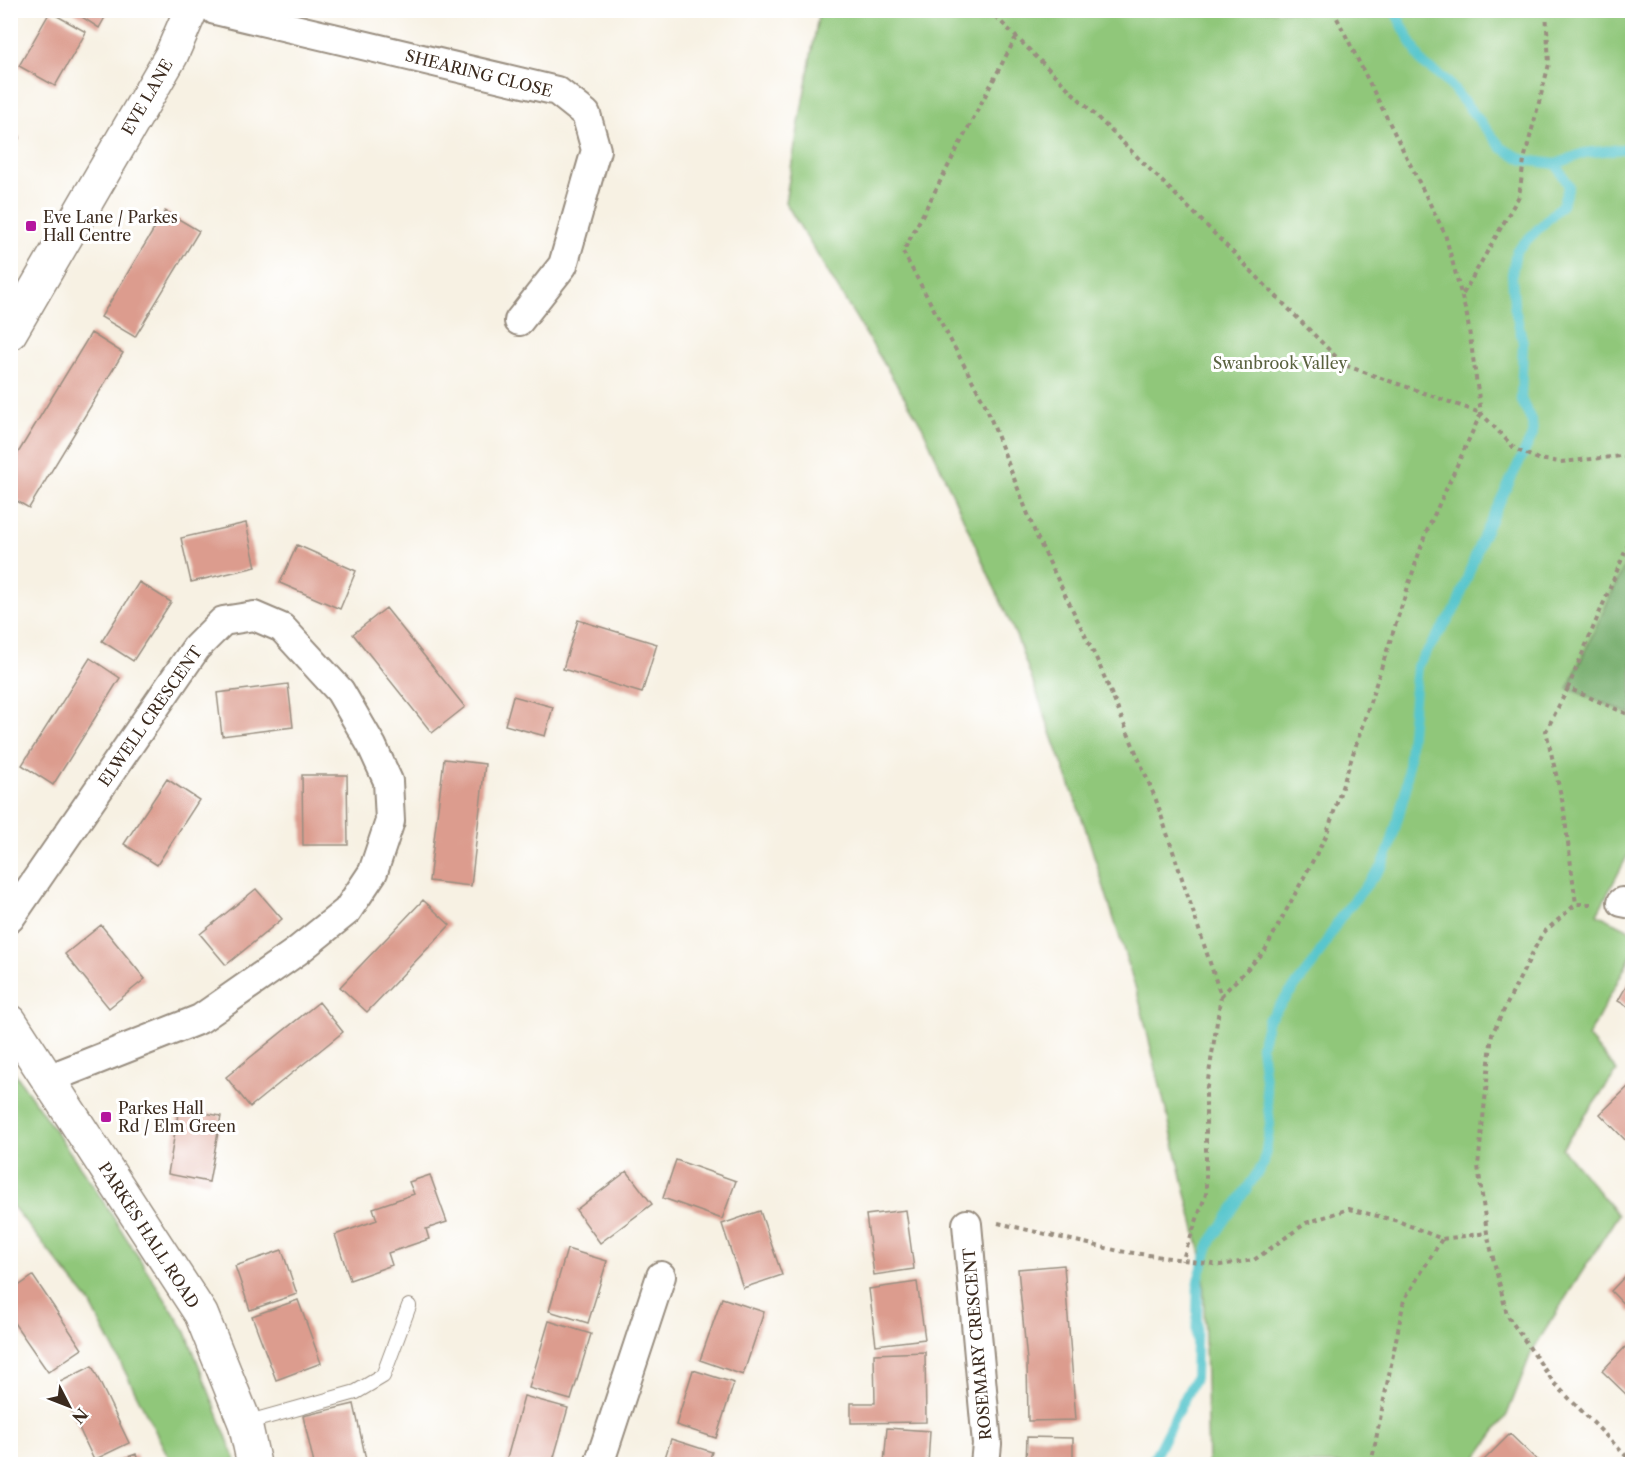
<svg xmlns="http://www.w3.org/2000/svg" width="1643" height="1475" viewBox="0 0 1643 1475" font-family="'Libre Caslon Text',serif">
<rect width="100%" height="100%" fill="#fff"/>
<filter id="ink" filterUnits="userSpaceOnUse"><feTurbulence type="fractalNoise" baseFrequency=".0167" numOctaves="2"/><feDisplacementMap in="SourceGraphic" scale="12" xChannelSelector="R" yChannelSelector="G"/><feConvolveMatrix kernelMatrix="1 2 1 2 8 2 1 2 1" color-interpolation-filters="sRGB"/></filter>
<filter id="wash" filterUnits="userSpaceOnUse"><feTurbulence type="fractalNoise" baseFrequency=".008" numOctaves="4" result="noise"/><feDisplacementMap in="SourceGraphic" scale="24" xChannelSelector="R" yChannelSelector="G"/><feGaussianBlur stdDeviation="1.35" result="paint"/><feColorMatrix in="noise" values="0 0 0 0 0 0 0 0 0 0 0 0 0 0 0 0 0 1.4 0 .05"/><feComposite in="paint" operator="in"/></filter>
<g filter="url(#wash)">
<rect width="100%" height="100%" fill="#f7f1e3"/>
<!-- green -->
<path fill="#90c77a" stroke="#66784c" stroke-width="1.5" d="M819 11H1632V847L1597 914 1632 931V954L1588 1037 1617 1071 1562 1148 1618 1215 1532 1351 1507 1415 1472 1464H1208L1203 1263 1139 999 1085 827 1017 638 921 424 785 202Z
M10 1066 92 1184 186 1332 237 1464H172L89 1301 11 1204Z"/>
<!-- forest -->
<path fill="#74ac6a" stroke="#586b44" stroke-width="1.5" d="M1632 550V715L1568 688Z"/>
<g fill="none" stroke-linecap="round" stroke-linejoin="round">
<!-- stream -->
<path stroke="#58c6cd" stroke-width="10" d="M1556 164 1584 153 1632 148
M1151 1464 1195 1378 1198 1280 1210 1243 1264 1163 1270 1124 1261 1046 1268 1020 1313 964 1340 918 1382 866 1390 847 1406 789 1417 666 1456 608 1481 540 1533 434 1532 422 1521 399 1523 343 1514 305 1512 274 1516 251 1562 205 1569 186 1556 164 1524 160 1502 148 1446 80 1422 63 1394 10"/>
</g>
<g id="blocks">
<!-- building -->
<path fill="#dc9c8e" d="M71 10H109L99 28Z
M50 12 86 32 55 86 19 66Z
M10 132 20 137 10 153Z
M165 211 199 231 135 337 101 317Z
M91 333 123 353 29 508 10 497V466Z
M246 523 256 567 191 582 181 538Z
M297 545 356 571 340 609 280 583Z
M139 582 171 602 133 661 102 641Z
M386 608 465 707 432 733 353 634Z
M578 620 657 644 642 693 563 669Z
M90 658 120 678 53 785 22 765Z
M288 684 293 727 222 736 217 693Z
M513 696 553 707 545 736 505 725Z
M444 759 485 764 471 886 429 881Z
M302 775H347L348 845H303Z
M167 779 199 800 157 865 124 844Z
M256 889 282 919 226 965 200 934Z
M423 900 450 925 367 1012 340 987Z
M101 925 145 979 109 1008 65 954Z
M1632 976V1009L1618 1001Z
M319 1002 343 1032 250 1107 226 1077Z
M1632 1083V1147L1600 1114Z
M179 1108 221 1116 209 1182 168 1174Z
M676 1160 736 1181 722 1219 663 1198Z
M627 1171 652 1204 600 1243 576 1210Z
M430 1175 447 1222 426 1229 429 1239 388 1253 392 1265 350 1280 335 1235 377 1220 373 1208 414 1194 409 1182Z
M906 1210 914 1269 874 1275 866 1215Z
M760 1211 782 1275 743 1288 722 1224Z
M567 1249 607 1261 588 1323 549 1311Z
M282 1250 297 1294 250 1310 235 1266Z
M1064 1265 1076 1420 1028 1421 1027 1361 1018 1269Z
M1632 1269V1313L1611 1291Z
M33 1276 82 1349 48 1372 10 1317V1292Z
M917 1282 925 1339 876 1345 869 1289Z
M722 1298 764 1312 743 1375 700 1360Z
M298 1300 321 1363 276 1380 252 1316Z
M549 1321 591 1334 571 1400 529 1388Z
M1632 1340V1400L1602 1371Z
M925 1352 926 1422 851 1423V1403H875L874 1354Z
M92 1366 129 1443 94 1460 58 1383Z
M693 1370 734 1383 716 1438 676 1425Z
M524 1396 568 1408 552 1464 506 1462Z
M354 1404 367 1464H314L303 1416Z
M887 1428 930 1431 928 1464H884Z
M1510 1434 1541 1464H1480Z
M1027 1437 1073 1438V1464H1026Z
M671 1439 712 1452 708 1464H663Z
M136 1454 139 1464H107Z"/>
</g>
</g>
<g filter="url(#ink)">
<use href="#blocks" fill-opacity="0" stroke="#998e80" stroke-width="1.5"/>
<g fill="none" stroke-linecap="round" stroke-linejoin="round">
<!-- lane casing -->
<g stroke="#998e80" stroke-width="16">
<path id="lane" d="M245 1423 356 1392 383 1376 409 1306"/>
</g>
<!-- street casing -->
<g stroke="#998e80" stroke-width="32">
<path id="street" d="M215 10 557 91 586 114 596 150 563 265 519 321
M1622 902 1632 904
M10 918 196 648 223 621 254 616 282 628 340 691 372 746 388 781 390 821 373 872 347 911 296 952 200 1019 48 1079
M967 1224 987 1444 985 1464
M599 1464 661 1276"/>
</g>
<!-- secondary casing -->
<g stroke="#998e80" stroke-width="36">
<path id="secondary" d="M10 333 171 56 191 10
M10 1021 201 1314 245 1423 254 1464"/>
</g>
<!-- path -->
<path stroke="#998e80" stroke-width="4" stroke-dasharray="4.5 4.5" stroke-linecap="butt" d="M989 10 1198 217 1344 365 1481 413 1425 535 1326 836 1264 952 1221 996
M1333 10 1445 234 1467 316 1481 413 1515 449 1538 459 1561 462 1622 456 1632 459
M1016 37 903 252 985 404 1036 535 1098 662 1156 800 1221 996 1206 1093V1194L1182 1261
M1463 294 1519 196 1524 160 1549 64 1546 10
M1632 535 1568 688 1632 716
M1568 688 1546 731 1563 804 1576 904
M1591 904H1576L1542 934 1492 1034 1478 1166 1487 1233 1507 1315 1554 1383 1632 1462
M998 1223 1119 1251 1220 1265 1254 1260 1306 1223 1349 1209 1398 1221 1442 1239 1487 1233
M1371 1464 1404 1300 1442 1239"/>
<!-- lane -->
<use href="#lane" stroke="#fff" stroke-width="14"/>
<!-- street -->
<use href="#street" stroke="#fff" stroke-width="28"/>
<!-- secondary -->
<use href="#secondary" stroke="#fff" stroke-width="33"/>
</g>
</g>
<!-- markers -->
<g fill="#b5179e" stroke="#fff" stroke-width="2">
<rect x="25" y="220" width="12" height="12" rx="3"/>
<rect x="100" y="1111" width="12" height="12" rx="3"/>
</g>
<g text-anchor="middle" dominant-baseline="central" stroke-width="6" stroke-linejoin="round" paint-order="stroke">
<!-- street labels -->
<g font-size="16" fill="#3b2a1e" stroke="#fff">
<text transform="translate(479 73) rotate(14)">SHEARING CLOSE</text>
<text transform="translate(147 97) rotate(-60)">EVE LANE</text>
<text transform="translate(150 716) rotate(-55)">ELWELL CRESCENT</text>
<text transform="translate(149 1235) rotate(57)">PARKES HALL ROAD</text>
<text transform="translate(977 1344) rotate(-95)">ROSEMARY CRESCENT</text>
</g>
<!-- poi labels -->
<g font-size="16" fill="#3b2a1e" stroke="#fff" text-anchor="start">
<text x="43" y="217">Eve Lane / Parkes<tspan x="43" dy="18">Hall Centre</tspan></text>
<text x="118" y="1108">Parkes Hall<tspan x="118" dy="18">Rd / Elm Green</tspan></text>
</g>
<!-- park labels -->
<g font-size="16" fill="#59613e" stroke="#fff">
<text x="1280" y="363">Swanbrook Valley</text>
</g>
</g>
<!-- margin -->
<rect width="1643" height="1475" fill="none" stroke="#fff" stroke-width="36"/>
<!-- north arrow -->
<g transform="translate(69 1406) rotate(132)" stroke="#ffffff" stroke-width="4.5" paint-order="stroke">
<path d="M0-4.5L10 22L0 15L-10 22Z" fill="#3b2a1e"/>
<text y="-9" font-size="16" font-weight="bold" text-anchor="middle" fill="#3b2a1e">N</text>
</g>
</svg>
